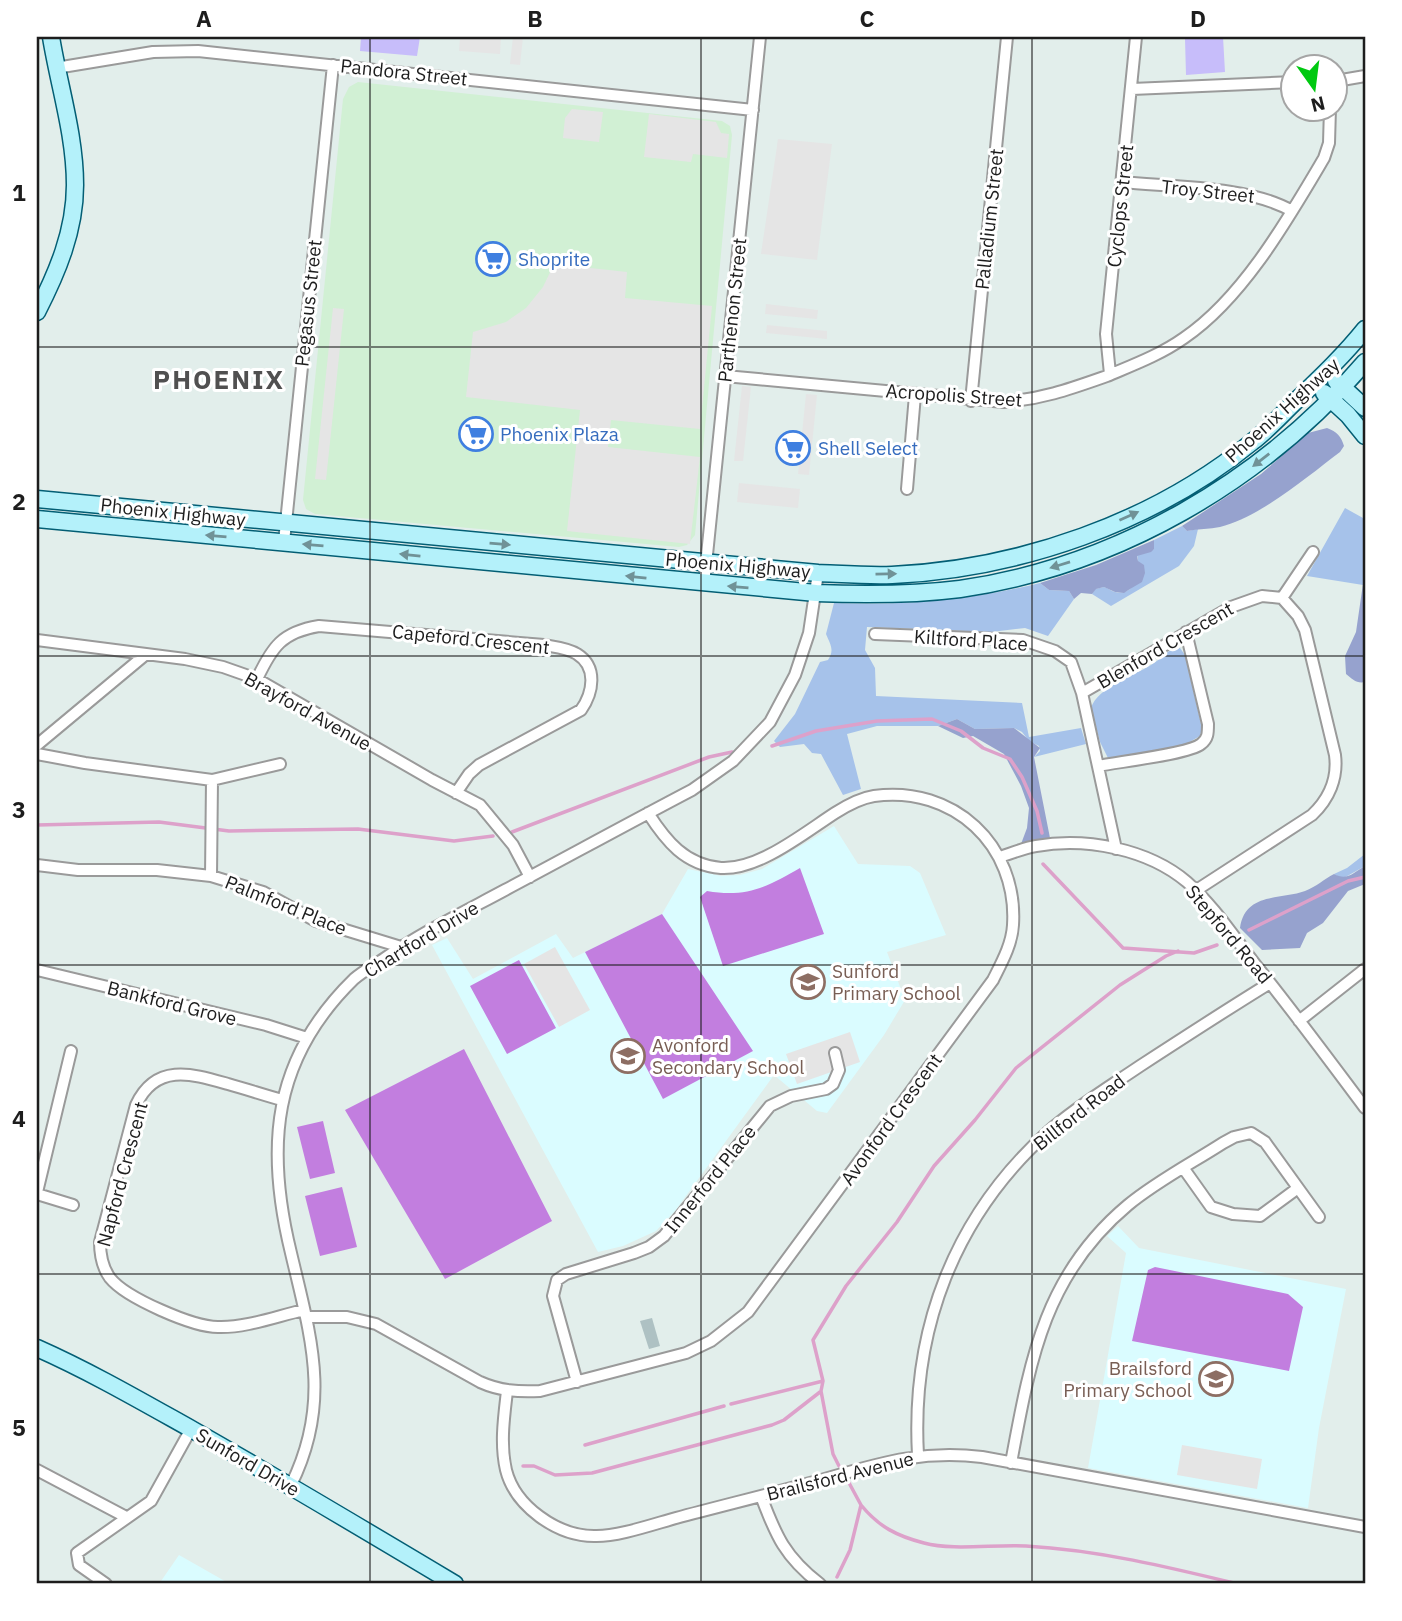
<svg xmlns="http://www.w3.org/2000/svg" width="1402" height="1621" viewBox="0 0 1402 1621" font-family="'IBM Plex Sans',sans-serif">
<rect width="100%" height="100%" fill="#e2eeeb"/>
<!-- commercial -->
<path fill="#d1f0d4" d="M358 82 722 121 730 126 732 135 695 535 687 545 679 547 315 514 306 509 303 500 343 99 349 87Z"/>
<!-- education -->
<path fill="#dafcff" d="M834 826 858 864 910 866 920 873 946 935 887 952 905 1000 884 1035 827 1113 817 1111 774 1075 675 1211 656 1231 623 1246 598 1252 432 945 447 938 473 979 556 934 573 958 662 914 688 869 721 876 740 875 762 869Z
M1118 1226 1139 1248 1346 1289 1319 1428 1308 1508 1088 1468 1126 1253 1107 1236Z
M179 1555 230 1584H159Z"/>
<!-- construction -->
<path fill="#aec1c3" d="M652 1318 660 1346 649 1349 640 1321Z"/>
<!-- grass -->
<path fill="#a6c2ea" d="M1345 508 1363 518 1365 517V570L1363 585 1307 576Z
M1182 526 1187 531 1198 529 1194 546 1179 566 1111 606 1092 594 1095 589 1104 587C1108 588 1111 591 1115 592 1136 597 1141 570 1137 555L1154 549V540Z
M1040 583 1049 590 1069 591 1074 599 1048 636 1025 628 991 632 867 627 865 650 875 668 876 696 1022 703 1029 737 1081 728 1086 744 1034 757 1040 751 1039 746 1029 741 1022 732 1014 728 975 729 957 719 938 726H877L847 734 861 789 843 795 821 754 812 753 804 744 780 747 774 741 795 714 820 662 828 660C835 650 830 644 826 634L834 603C905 606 972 600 1040 583Z
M1174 647 1180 648 1185 655 1202 728 1200 736 1186 744 1113 759 1108 758 1100 742 1091 708C1098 687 1133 676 1151 665 1159 660 1166 653 1174 647Z
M1365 854V866L1342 879 1334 874 1347 868Z"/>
<!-- forest -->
<path fill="#96a2ce" d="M1327 428C1337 432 1341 436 1344 446L1340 452C1307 477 1260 517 1220 527 1210 529 1198 529 1187 531L1182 526 1261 474 1308 433Z
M1154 540V549L1151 552 1137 556 1138 561 1144 565 1145 573 1142 582 1130 589 1124 593 1115 592 1104 587 1096 589 1092 594 1081 593 1074 599 1069 591 1049 590 1040 583 1096 565Z
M1365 570V682C1357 684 1352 679 1346 674L1345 656 1356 632Z
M957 719 975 729 1014 728 1040 748 1034 757 1050 838 1021 844 1027 828 1029 808 1021 786 1004 754 973 736 963 738 938 726Z
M1365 866V884L1348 891 1323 923 1307 933 1300 948 1262 950 1240 928C1245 892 1281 900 1305 891 1316 887 1324 879 1334 874 1347 881 1353 873 1365 866Z"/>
<!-- park -->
<path fill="#c7bdfa" d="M361 37H420L417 56 360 51Z
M1179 37H1223L1225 72 1186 75 1185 39Z"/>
<!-- pitch -->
<path fill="#c27edf" d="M800 868 824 934 723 966 700 897 707 891C746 898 767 887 800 868Z
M662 914 753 1051 663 1099 585 952Z
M519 960 556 1028 507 1054 470 986Z
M464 1049 552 1221 445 1279 345 1110Z
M323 1121 335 1173 310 1179 297 1127Z
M342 1187 357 1247 320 1256 305 1196Z
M1155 1267 1288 1294 1303 1307 1289 1371 1132 1341 1148 1270Z"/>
<!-- parking -->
<path fill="#e5e5e5" d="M460 37H501L500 54 459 51Z
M513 37H523L520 65 510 64Z
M572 109 603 112 599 142 563 138 565 118Z
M649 114 716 122 721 133 729 134 727 158 693 154 691 162 644 157Z
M778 139 832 144 817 260 761 254Z
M554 264 627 272 625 298 712 306 700 429 611 420 608 447 700 457 690 544 567 531 580 410 466 397 473 332 506 322 526 308 543 287Z
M766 304 818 310 817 319 765 314Z
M333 308 344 309 326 480 315 479Z
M767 325 827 331V339L766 333Z
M742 386 751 387 743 461H734Z
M806 394 817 395 809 475 798 474Z
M739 483 800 489 798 508 737 502Z
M555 947 590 1010 559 1027 524 964Z
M850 1032 860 1062 797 1084 786 1054Z
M1182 1445 1262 1459 1257 1489 1177 1475Z"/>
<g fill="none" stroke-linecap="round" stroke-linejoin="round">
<!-- stream -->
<path stroke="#dda1ca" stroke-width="3.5" d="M772 746 816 731 877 721 932 719 961 731 983 748 1010 759 1022 777 1037 811 1042 833
M37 825 159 822 229 831 358 829 454 841 493 836
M512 832 709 757 732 752
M1043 864 1123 948 1194 953 1217 945
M1249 930 1348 881 1365 877
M731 1404 823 1381
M585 1445 724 1406
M523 1466H534L555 1475 592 1473 772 1425 784 1420 820 1392
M839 1466 833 1454 821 1391 823 1381 813 1340 846 1286 897 1222 934 1166 975 1120 1016 1068 1120 985 1166 956 1178 951
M861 1505C879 1527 897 1536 924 1543 953 1551 995 1544 1026 1546 1098 1550 1168 1567 1238 1584
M837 1577 850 1550 861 1505 848 1481"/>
<!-- street casing -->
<g stroke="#9a9a9a" stroke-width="14">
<path id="street" d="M56 68 153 52 198 51 753 110
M1336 81 1365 76
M1132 89 1294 82
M1122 182C1173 187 1249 186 1292 211
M1110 374 1106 334 1136 37
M725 376 1004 402C1043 399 1070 389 1107 376 1133 365 1160 355 1184 338 1243 298 1288 219 1324 158L1329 143 1330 108
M971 401 1007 37
M907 489 915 395
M284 542 333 65
M704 584 760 37
M1282 598 1313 552
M875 634 1023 640 1055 651 1071 662 1082 693 1116 849
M37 640 185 659 223 667 257 679 432 780 480 805 513 845 530 877
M257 679C272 647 282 632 319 626L544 645C555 647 568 648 577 654 598 667 593 693 581 710L479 765 469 774 456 793
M1082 693 1231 607 1262 596 1282 598 1298 616 1305 630 1335 755C1338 778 1329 799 1312 815L1195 891
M37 745 145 655
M37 754 85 763 212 780 280 764
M1098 766C1117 762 1189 754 1201 744 1208 739 1208 733 1208 724L1186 632
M1000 857C1012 853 1024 848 1036 846 1086 837 1148 849 1187 882 1213 905 1234 937 1255 964 1293 1011 1329 1060 1365 1108
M37 865 78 870H157L211 876 263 892 316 921 401 947
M211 876 212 780
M37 970 266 1025 307 1038
M1299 1021 1365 969
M282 1100C264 1095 246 1089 228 1084 193 1074 156 1062 136 1105L100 1242C100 1255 102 1267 110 1278 126 1298 193 1327 218 1327 246 1328 277 1316 304 1310
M1184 1169 1211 1207 1233 1214 1260 1216 1298 1188
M37 1192 71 1051
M37 1194 73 1205
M306 1317H347L376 1324 480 1382C500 1391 518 1392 540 1391L686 1353 711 1341 748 1312 993 980C1002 962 1012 944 1013 925 1018 845 953 785 874 796 861 798 846 806 835 813 804 833 759 870 721 868 685 865 666 841 648 813
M577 1382 553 1296 557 1280 566 1274 634 1253 649 1247 664 1236 770 1106 791 1096 826 1089 833 1084 839 1070 835 1053
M507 1391C504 1417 500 1444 506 1470 515 1506 557 1536 594 1536 617 1537 654 1524 676 1518 721 1506 766 1495 810 1483 872 1466 916 1449 982 1457L1365 1527
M918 1455C911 1330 954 1216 1049 1131 1076 1107 1109 1087 1140 1066 1183 1038 1226 1010 1270 983
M1011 1463C1030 1361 1044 1275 1128 1205 1157 1181 1192 1163 1223 1143L1234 1137 1251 1133 1265 1142 1319 1217
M37 1470 126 1517
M291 1485C332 1402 311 1338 291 1253 265 1147 272 1059 354 979 363 971 375 965 385 958 423 932 464 912 505 890 567 857 629 823 692 790L733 761 770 722 795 675 809 633 818 573
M761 1496C776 1536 785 1557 820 1584
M106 1584 79 1565 77 1553 151 1501 191 1429"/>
</g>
<!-- secondary casing -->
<g stroke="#035e74" stroke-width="19">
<path id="secondary" d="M37 312C57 273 75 231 75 185 75 135 59 86 51 37
M1336 381 1365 408
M1324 393 1348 415 1365 436
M37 499 818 573C842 574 868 576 892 575 1019 569 1153 523 1252 442 1269 429 1283 413 1299 398 1322 376 1345 354 1365 329
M37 519 816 593C864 595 912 595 960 589 1117 566 1262 482 1365 362
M37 1348C91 1372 141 1401 193 1430 281 1480 368 1532 455 1584"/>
</g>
<!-- street -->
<use href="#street" stroke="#fff" stroke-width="10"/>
<!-- secondary -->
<use href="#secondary" stroke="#b4f1fa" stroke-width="16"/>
</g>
<!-- one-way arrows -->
<defs><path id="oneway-solid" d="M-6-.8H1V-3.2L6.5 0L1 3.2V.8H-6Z" transform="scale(1.75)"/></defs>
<g fill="#709297">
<use href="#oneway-solid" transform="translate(1261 460) rotate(142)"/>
<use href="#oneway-solid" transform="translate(1129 516) rotate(-24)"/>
<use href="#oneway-solid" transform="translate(216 536) rotate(-175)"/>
<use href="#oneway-solid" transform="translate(500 544) rotate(5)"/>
<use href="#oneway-solid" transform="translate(313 545) rotate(-175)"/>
<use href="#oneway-solid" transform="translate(410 555) rotate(-174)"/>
<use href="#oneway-solid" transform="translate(1060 565) rotate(163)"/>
<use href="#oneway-solid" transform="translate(886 574) rotate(-1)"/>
<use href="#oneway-solid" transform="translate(636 577) rotate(-174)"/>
<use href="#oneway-solid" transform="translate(738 587) rotate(-175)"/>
</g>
<!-- grid -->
<path fill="none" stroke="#1d1d1d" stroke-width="2" stroke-opacity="0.55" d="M370 37V1584M701 37V1584M1032 37V1584M37 347H1365M37 656H1365M37 965H1365M37 1274H1365"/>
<!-- icons -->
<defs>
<g id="supermarket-ring" transform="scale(1.75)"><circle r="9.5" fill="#fff" stroke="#3f7fe0" stroke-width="1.5"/><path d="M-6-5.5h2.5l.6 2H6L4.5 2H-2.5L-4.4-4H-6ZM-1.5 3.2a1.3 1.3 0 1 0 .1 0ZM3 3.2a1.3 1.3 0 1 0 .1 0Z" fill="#3f7fe0"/></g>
<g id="school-ring" transform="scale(1.75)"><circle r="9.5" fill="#fff" stroke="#8d6e63" stroke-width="1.5"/><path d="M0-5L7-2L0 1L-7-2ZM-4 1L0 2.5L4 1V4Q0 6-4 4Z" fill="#8d6e63"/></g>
</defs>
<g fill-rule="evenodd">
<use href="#supermarket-ring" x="493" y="259"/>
<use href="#supermarket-ring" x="476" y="434"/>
<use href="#supermarket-ring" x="793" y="448"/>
<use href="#school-ring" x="808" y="982"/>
<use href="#school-ring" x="628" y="1056"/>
<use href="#school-ring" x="1216" y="1379"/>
</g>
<g text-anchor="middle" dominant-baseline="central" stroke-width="6" stroke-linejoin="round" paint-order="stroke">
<!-- street labels -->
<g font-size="19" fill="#1d1d1d" stroke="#fff">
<text transform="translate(404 72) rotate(6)">Pandora Street</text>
<text transform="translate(1208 191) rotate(6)">Troy Street</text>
<text transform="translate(1120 206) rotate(-84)">Cyclops Street</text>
<text transform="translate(989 219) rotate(-84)">Palladium Street</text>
<text transform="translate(308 303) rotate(-84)">Pegasus Street</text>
<text transform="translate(732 310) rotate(-84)">Parthenon Street</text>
<text transform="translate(954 395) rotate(4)">Acropolis Street</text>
<text transform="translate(1282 410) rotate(-42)">Phoenix Highway</text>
<text transform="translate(173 512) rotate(6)">Phoenix Highway</text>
<text transform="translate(738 565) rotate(5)">Phoenix Highway</text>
<text transform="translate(471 639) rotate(6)">Capeford Crescent</text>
<text transform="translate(971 640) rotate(4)">Kiltford Place</text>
<text transform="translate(1165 645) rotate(-30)">Blenford Crescent</text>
<text transform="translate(308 711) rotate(29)">Brayford Avenue</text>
<text transform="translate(286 905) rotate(22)">Palmford Place</text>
<text transform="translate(1229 934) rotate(50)">Stepford Road</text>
<text transform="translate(421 939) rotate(-31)">Chartford Drive</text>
<text transform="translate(172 1003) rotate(14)">Bankford Grove</text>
<text transform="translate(1079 1112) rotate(-38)">Billford Road</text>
<text transform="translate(891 1119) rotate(-54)">Avonford Crescent</text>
<text transform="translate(122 1174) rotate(-75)">Napford Crescent</text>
<text transform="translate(710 1179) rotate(-51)">Innerford Place</text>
<text transform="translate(248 1462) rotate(30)">Sunford Drive</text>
<text transform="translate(840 1476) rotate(-14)">Brailsford Avenue</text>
</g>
<!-- shop labels -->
<g font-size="19" fill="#366cbe" stroke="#fff" text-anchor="start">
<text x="518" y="259">Shoprite</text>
<text x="500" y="434">Phoenix Plaza</text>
<text x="818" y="448">Shell Select</text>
</g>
<!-- education labels -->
<g font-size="19" fill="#785e54" stroke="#fff" text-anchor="start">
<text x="832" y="971">Sunford<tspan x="832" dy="22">Primary School</tspan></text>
<text x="652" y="1045">Avonford<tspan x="652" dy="22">Secondary School</tspan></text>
<text x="1192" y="1368" text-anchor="end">Brailsford<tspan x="1192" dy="22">Primary School</tspan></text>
</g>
<!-- district labels -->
<g font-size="26" font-weight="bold" letter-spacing="2" fill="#505050" stroke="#fff">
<text x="219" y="379">PHOENIX</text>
</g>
</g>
<!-- border -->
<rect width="1402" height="1621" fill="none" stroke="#ffffff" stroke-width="77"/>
<!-- north arrow -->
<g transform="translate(1314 88) rotate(166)"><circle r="33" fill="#ffffff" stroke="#a5a5a5" stroke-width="2"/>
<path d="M0-5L12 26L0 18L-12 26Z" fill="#00c911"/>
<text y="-10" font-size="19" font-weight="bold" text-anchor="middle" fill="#1d1d1d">N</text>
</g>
<rect x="38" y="38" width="1326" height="1544" fill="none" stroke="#1d1d1d" stroke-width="2.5"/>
<g font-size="23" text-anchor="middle" font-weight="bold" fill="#1d1d1d">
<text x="204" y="27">A</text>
<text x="535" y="27">B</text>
<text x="867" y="27">C</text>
<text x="1198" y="27">D</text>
<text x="19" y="201">1</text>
<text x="19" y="510">2</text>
<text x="19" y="818">3</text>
<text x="19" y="1127">4</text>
<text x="19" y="1436">5</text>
</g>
</svg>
